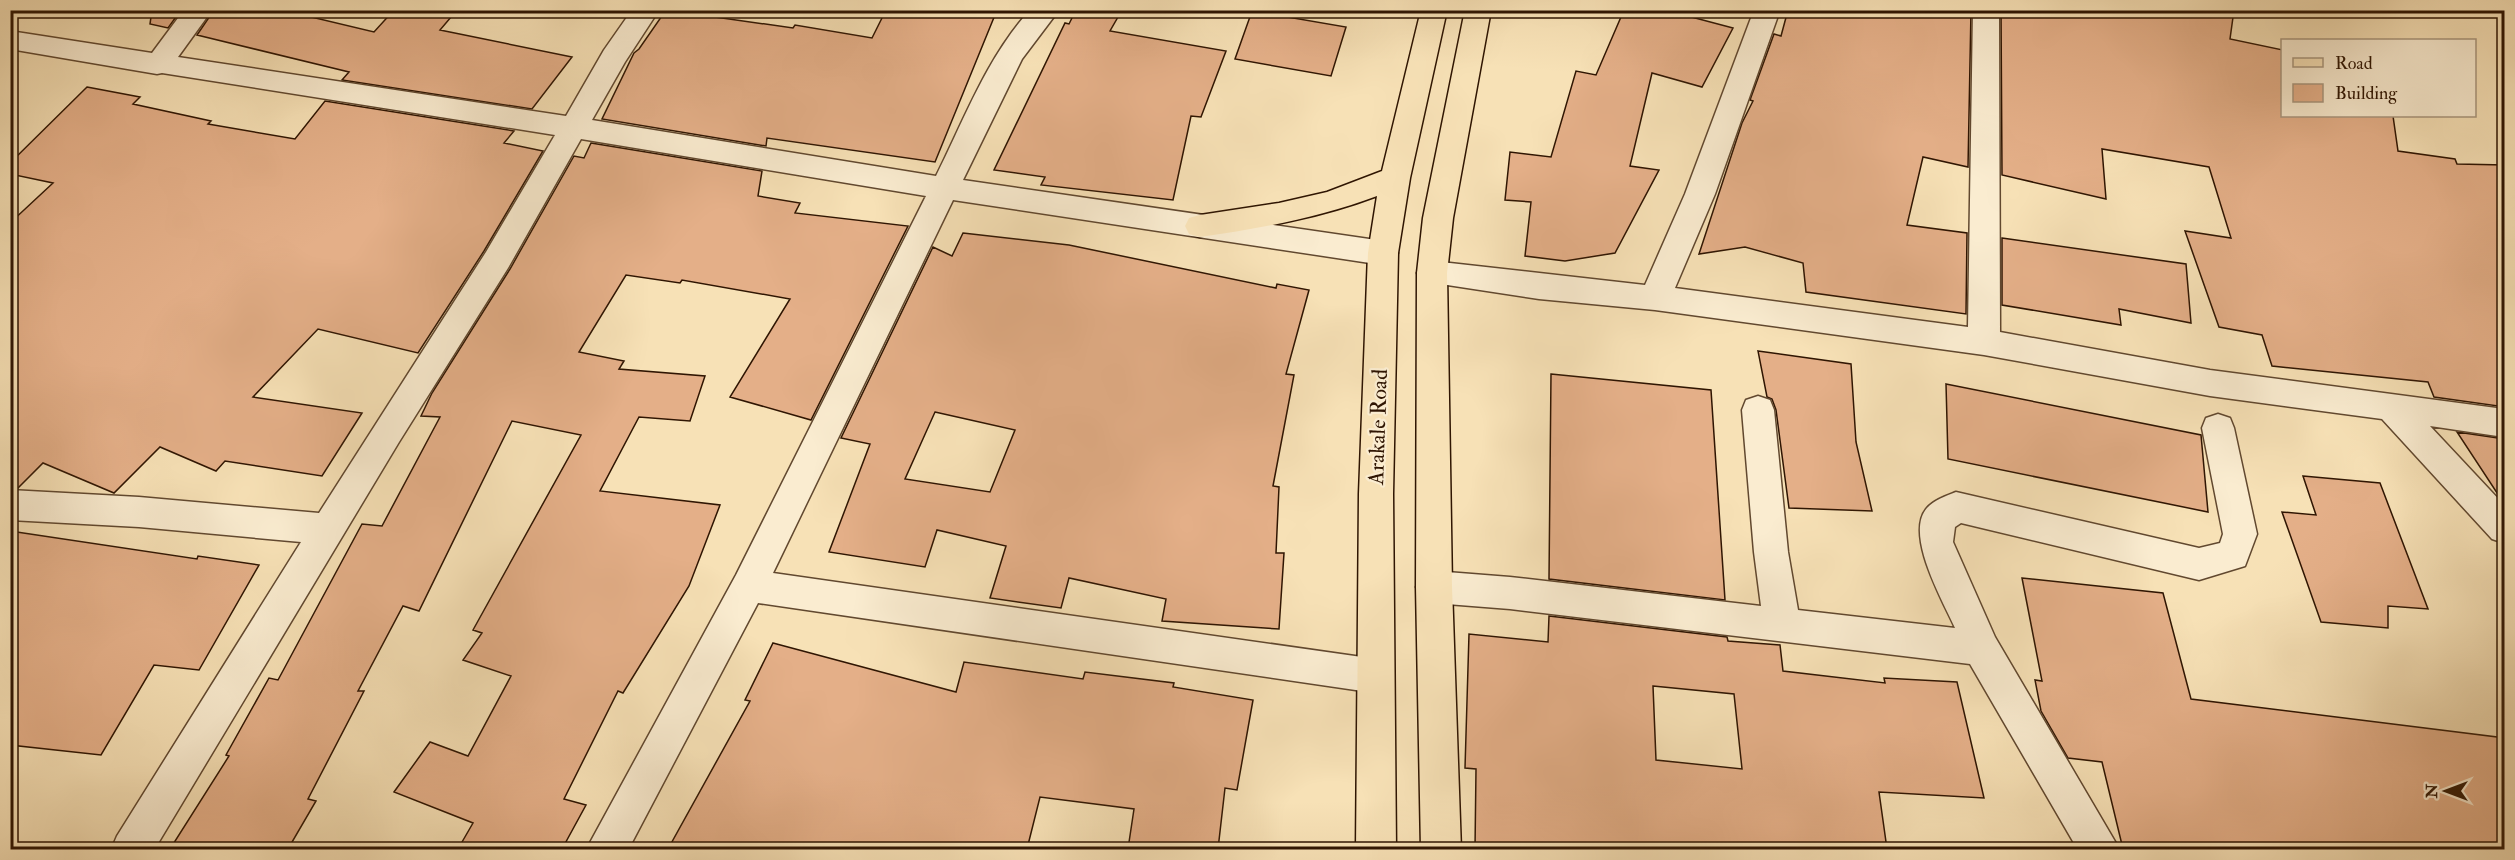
<svg xmlns="http://www.w3.org/2000/svg" width="2515" height="860" viewBox="0 0 2515 860" font-family="'IM FELL Double Pica',serif">
<rect width="100%" height="100%" fill="#f7e1b6"/>
<filter id="stains"><feTurbulence type="fractalNoise" baseFrequency=".00333" numOctaves="4"/><feColorMatrix values="0 0 0 0 .2 0 0 0 0 .09 0 0 0 0 .02 0 0 0 .5 -.17"/></filter>
<radialGradient id="worn" r=".72"><stop offset=".6" stop-color="#630" stop-opacity="0"/><stop offset="1" stop-color="#630" stop-opacity=".3"/></radialGradient>
<!-- building -->
<path fill="#e4af88" stroke="#2f1502" stroke-width="1.5" fill-rule="evenodd" d="M152 10H181L168 28 150 24Z
M214 10H282L374 32 394 10H457L440 30 572 57 532 109 342 80 349 72 197 35Z
M666 10 793 28 795 25 872 38 886 10H997L935 162 767 138 766 146 602 119 634 53 639 49Z
M1076 10H1122L1110 31 1226 51 1201 117 1191 116 1173 200 1041 185 1045 177 994 170 1065 23 1069 24Z
M1624 10H1665L1733 28 1702 87 1652 73 1630 166 1659 170 1615 253 1565 261 1525 256 1531 202 1505 200 1510 152 1551 157 1576 71 1596 75Z
M1788 10H1971L1968 167 1923 157 1907 225 1967 233 1966 314 1806 292 1803 263 1745 247 1699 254 1742 123 1753 101 1750 100 1774 34 1781 36Z
M2001 10H2234L2230 39 2283 50V116H2393L2398 151 2455 159 2457 164 2505 165V407L2434 397 2428 382 2272 366 2262 335 2219 327 2185 231 2231 238 2209 167 2102 149 2106 199 2002 175Z
M1252 11 1346 27 1331 76 1235 59Z
M87 87 140 97 133 104 211 121 208 124 295 139 325 101 514 131 504 143 543 151 484 251 418 353 318 329 253 397 362 413 322 476 225 461 216 471 160 447 114 493 43 463 18 488H10V223L53 183 10 174V163Z
M591 143 762 171 758 196 800 203 795 213 908 226 811 420 730 397 790 299 682 280 680 283 626 275 579 352 624 361 619 369 705 376 690 421 639 417 600 491 720 505 689 586 623 693 618 691 564 799 586 805 562 849H458L473 823 394 792 430 742 468 756 511 676 463 660 482 633 473 630 581 435 512 421 419 611 403 606 358 691H364L308 799 316 801 288 849H170L229 756 226 755 269 678 278 680 362 524 382 526 440 417 421 416 432 393 510 269 574 156 584 158Z
M963 233 1069 245 1276 288 1277 284 1309 290 1286 374 1294 375 1273 486 1279 487 1276 553H1284L1279 629 1162 621 1166 599 1069 578 1061 608 990 598 1006 546 937 530 925 567 829 552 870 444 841 438 933 247 952 256ZM935 412 1015 430 990 492 905 479Z
M2002 238 2186 264 2191 323 2119 309 2121 325 2002 305Z
M1758 351 1851 364 1856 442 1872 511 1789 508 1776 410 1772 399 1767 397Z
M1551 374 1711 390 1725 600 1549 579Z
M1946 384 2201 435 2208 512 1948 459Z
M2457 432 2505 439V502L2501 499Z
M2303 476 2380 483 2428 609 2388 606V628L2321 622 2282 512 2316 515Z
M10 531 197 559 198 556 259 565 199 670 154 665 101 755 10 745Z
M2022 578 2163 593 2191 699 2505 738V849H2123L2102 762 2068 758 2041 711 2035 680 2042 681Z
M1549 616 1727 637 1728 641 1780 645 1783 671 1885 683 1884 678 1957 682 1984 798 1879 792 1887 849H1475L1476 769 1465 768 1469 634 1548 642ZM1653 686 1734 694 1742 769 1656 760Z
M773 643 956 692 964 662 1083 679 1085 672 1174 683 1173 687 1253 700 1237 790 1225 788 1218 849H1128L1134 809 1040 797 1027 849H668L750 701 745 700Z"/>
<g fill="none" stroke-linecap="round" stroke-linejoin="round">
<!-- minor casing -->
<g stroke="#61482f" stroke-width="3">
<path id="minor" d="M184 10H212L178 57 566 116 604 50 632 10H659L625 62 592 120 936 176C964 120 987 57 1030 10H1059L1022 59 963 180 1383 241 1394 245 1398 253 1394 261 1383 265 953 200 773 573 1376 659 1389 664 1394 676 1389 688 1376 693 758 603 628 850H586L736 575 926 196 581 139 508 268 399 442 154 850H111L117 836 301 542 139 527 10 520V490L139 497 319 513 486 252 555 135 162 73 157 74 10 49V31L152 53Z
M1754 10H1780L1715 194 1675 288 1968 327 1973 10H1999L2000 332 2210 370 2504 409V437L2430 426 2504 505V543L2492 539 2382 419 2210 396 1984 355 1655 310 1539 299 1421 281 1417 273 1421 265 1432 261 1645 285 1685 194Z
M1758 396 1770 400 1774 410 1788 552 1798 610 1955 628C1943 601 1904 534 1927 508 1934 500 1946 496 1956 492L2199 548 2220 543 2223 534 2202 428 2206 418 2218 414 2230 418 2234 428 2257 534 2245 566 2199 580 1961 523 1955 527 1953 542 1995 637 2120 850H2078L1970 664 1510 609 1434 603 1421 598 1416 587 1421 576 1434 571 1510 577 1761 606 1754 552 1742 410 1746 400Z"/>
</g>
<!-- major casing -->
<g stroke="#2f1502" stroke-width="3">
<path id="major" d="M1421 10H1447L1410 178 1398 253 1393 494 1396 850H1356L1359 494 1368 253 1377 196C1319 218 1261 228 1200 237L1189 234 1185 226 1189 218 1200 215 1279 203 1327 192 1382 171Z
M1465 10H1491L1453 218 1447 273 1452 587 1461 850H1421L1416 587 1417 273 1423 218Z"/>
</g>
<!-- minor -->
<use href="#minor" fill="#faecd0" fill-rule="evenodd"/>
<!-- major -->
<use href="#major" fill="#f7e1b6" fill-rule="evenodd"/>
</g>
<g text-anchor="middle" dominant-baseline="central" stroke-width="4.5" stroke-linejoin="round" paint-order="stroke">
<!-- street labels -->
<g font-size="22" fill="#2f1502" stroke="#faecd0">
<text transform="translate(1378 427) rotate(-88)">Arakale Road</text>
</g>
</g>
<!-- margin -->
<rect width="2515" height="860" fill="none" stroke="#f7e1b6" stroke-width="36"/>
<rect x="12" y="12" width="2491" height="836" fill="none" stroke="#2f1502" stroke-width="3"/>
<rect x="18" y="18" width="2479" height="824" fill="none" stroke="#2f1502" stroke-width="1.5"/>
<!-- legend -->
<rect x="2281" y="39" width="195" height="78" fill="#faecd0" stroke="#a9967e" stroke-width="1.5"/>
<rect x="2293" y="58" width="30" height="9" fill="#f7e1b6" stroke="#a9967e" stroke-width="1.5"/>
<text x="2335" y="69" font-size="18" fill="#2f1502">Road</text>
<rect x="2293" y="84" width="30" height="18" fill="#e4af88" stroke="#a9967e" stroke-width="1.5"/>
<text x="2335" y="99" font-size="18" fill="#2f1502">Building</text>
<!-- north arrow -->
<g transform="translate(2446 791) rotate(270)" stroke="#faecd0" stroke-width="4.5" paint-order="stroke">
<path d="M0-4.5L10 22L0 15L-10 22Z" fill="#2f1502"/>
<text y="-9" font-size="16" font-weight="bold" text-anchor="middle" fill="#2f1502">N</text>
</g>
<rect width="100%" height="100%" filter="url(#stains)"/>
<rect width="100%" height="100%" fill="url(#worn)"/>
</svg>
